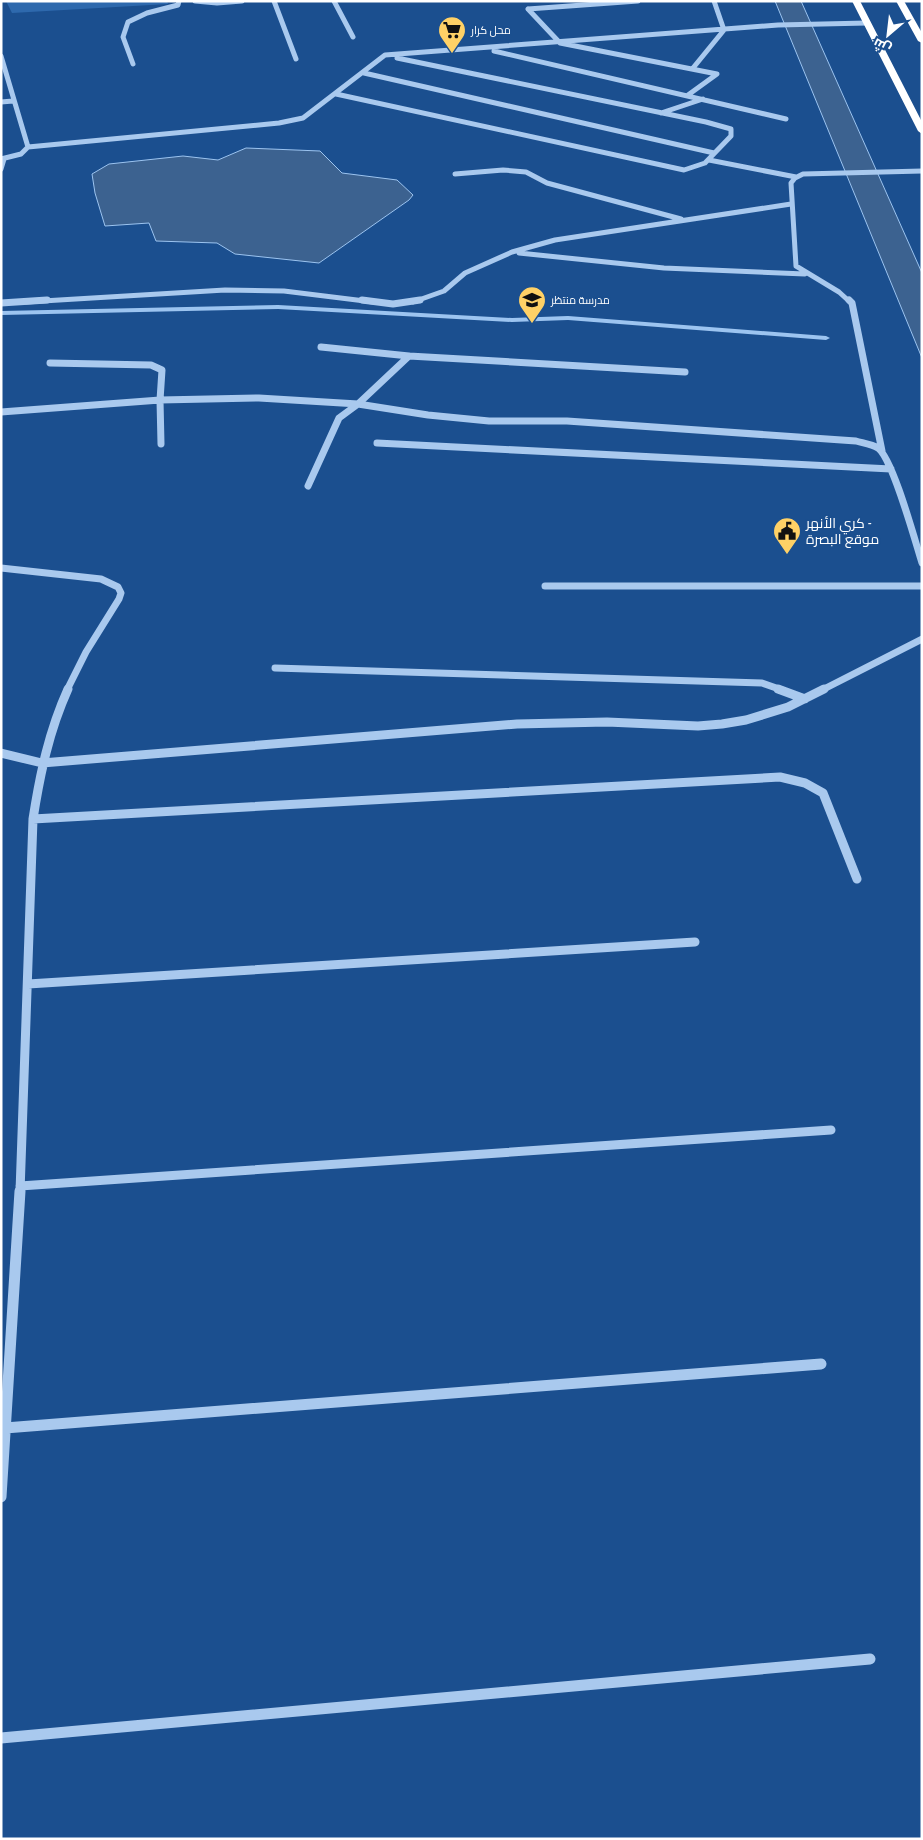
<svg xmlns="http://www.w3.org/2000/svg" width="923" height="1840" viewBox="0 0 923 1840" font-family="'Roboto Condensed',Cairo,sans-serif">
<rect width="100%" height="100%" fill="#1b4f8f"/>
<!-- green -->
<path fill="#2e69ad" d="M6 1H167L168 4 12 13Z"/>
<!-- water -->
<path fill="#3c6290" stroke="#9cc4f0" d="M775 1H801L922 273V358Z
M246 148 320 151 342 173 397 180 413 195 409 200 319 263 235 254 217 243 156 241 149 223 105 226 95 193 92 174 109 164 183 156 218 160Z"/>
<g fill="none" stroke-linecap="round" stroke-linejoin="round">
<!-- stream -->
<path fill="#9cc4f0" fill-rule="evenodd" d="M278 305 512 318 568 316 826 336 830 338 826 340 568 320 512 322 278 309 1 315V311Z"/>
<!-- minor-far3 -->
<path stroke="#a9c9ee" stroke-width="5" d="M195 1 217 3 242 1
M274 1 296 59
M334 1 353 37
M528 9 560 43 717 74 688 95
M528 9 638 1
M494 51 786 119
M1 56 28 147 21 154 1 159
M133 64 123 37 128 22 147 13 178 5 179 1
M693 68 724 30 714 1
M364 73 714 153
M336 94 684 170 705 163 731 136V129L706 122 397 58
M1 102 13 101
M661 113 703 99
M28 147 279 123 303 118 385 55 778 25 867 23
M709 160 796 177
M1 169 4 159
M455 174 503 170 526 172 547 183 681 219
M519 253 664 268 805 274
M26 302 225 290 284 291 373 302
M413 302 444 291 465 273 512 252 555 240 791 204
M850 302 839 292 796 266 791 183 795 178 803 174 922 171"/>
<!-- minor-far2 -->
<path stroke="#a9c9ee" stroke-width="7" d="M362 300 393 304 420 300
M849 300 852 303 882 451
M1 303 47 300
M321 347 409 356
M50 363 151 365 162 370 160 400 161 444
M1 412 160 400 259 398 358 404 428 415 489 421H567L856 441C863 443 872 444 878 448 893 459 915 541 922 563
M377 443 891 469
M308 486 339 418 358 404 409 356 685 372
M1 568 101 579 118 587 121 593 119 599 86 652 67 690
M545 586H922
M275 668 762 683 782 690
M822 690 922 639"/>
<!-- minor-far1 -->
<path stroke="#a9c9ee" stroke-width="9" d="M778 689 805 699
M1 753 42 763 517 724 607 722 698 726 722 724 746 720 788 707 824 689
M33 819 780 777 805 783 823 793 857 879
M28 984 695 942
M20 1186 831 1130
M20 1192 33 819C40 774 49 731 68 689"/>
<!-- minor -->
<path stroke="#a9c9ee" stroke-width="11" d="M5 1428 821 1364
M1 1497 20 1191
M1 1738 870 1659"/>
<!-- highway -->
<path fill="#fff" fill-rule="evenodd" d="M852 1H860L922 122V134L918 131Z
M896 1H904L922 33V43L918 41Z"/>
</g>
<!-- icons -->
<defs>
<g id="supermarket-pin" transform="scale(1.4375)"><path d="M0 17L-7.5 6A9.5 9.5 0 1 1 7.5 6Z" fill="#ffd166" stroke="#1b4f8f"/><path d="M-6-5.5h2.5l.6 2H6L4.5 2H-2.5L-4.4-4H-6ZM-1.5 3.2a1.3 1.3 0 1 0 .1 0ZM3 3.2a1.3 1.3 0 1 0 .1 0Z" fill="#111"/></g>
<g id="school-pin" transform="scale(1.4375)"><path d="M0 17L-7.5 6A9.5 9.5 0 1 1 7.5 6Z" fill="#ffd166" stroke="#1b4f8f"/><path d="M0-5L7-2L0 1L-7-2ZM-4 1L0 2.5L4 1V4Q0 6-4 4Z" fill="#111"/></g>
<g id="civic-pin" transform="scale(1.4375)"><path d="M0 17L-7.5 6A9.5 9.5 0 1 1 7.5 6Z" fill="#ffd166" stroke="#1b4f8f"/><path d="M-.6-6.5H3V-4.5H.6V-3L4-1V1h2V6H-6V1h2V-1L-.6-3ZM-1.2 2.5V6h2.4V2.5Z" fill="#111"/></g>
</defs>
<g fill-rule="evenodd">
<use href="#supermarket-pin" x="452" y="30"/>
<use href="#school-pin" x="532" y="300"/>
<use href="#civic-pin" x="787" y="531"/>
</g>
<g text-anchor="middle" dominant-baseline="central" stroke-width="4" stroke-linejoin="round" paint-order="stroke">
<!-- far-poi labels -->
<g font-size="11" fill="#fff" stroke="#1b4f8f" text-anchor="start">
<text x="471" y="30">محل كرار</text>
<text x="551" y="300">مدرسة منتظر</text>
</g>
<!-- poi labels -->
<g font-size="14" fill="#fff" stroke="#1b4f8f" text-anchor="start">
<text x="806" y="523">كري الأنهر -<tspan x="806" dy="16">موقع البصرة</tspan></text>
</g>
</g>
<!-- border -->
<rect width="923" height="1840" fill="none" stroke="#ffffff" stroke-width="5"/>
<!-- north arrow -->
<g transform="translate(888 35) rotate(208)" stroke="#1b4f8f" stroke-width="4" paint-order="stroke">
<path d="M0-4L9 19L0 12L-9 19Z" fill="#ffffff"/>
<text y="-8" font-size="14" font-weight="bold" text-anchor="middle" fill="#ffffff">ش</text>
</g>
</svg>
